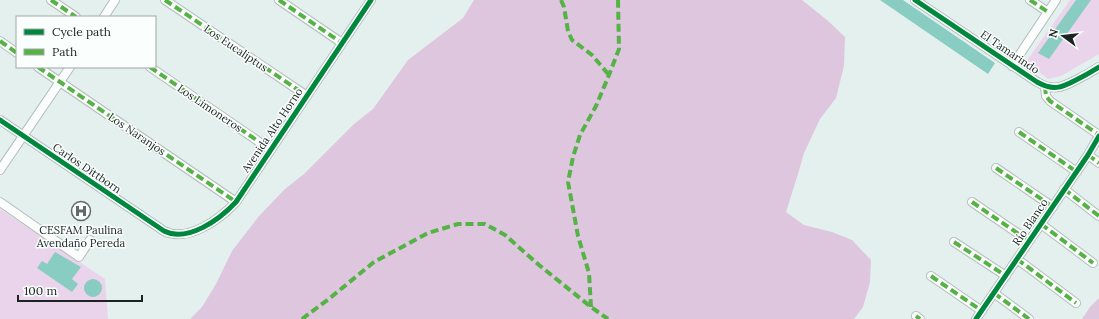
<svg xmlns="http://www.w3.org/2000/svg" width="1099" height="319" viewBox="0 0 1099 319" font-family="Lora,serif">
<rect width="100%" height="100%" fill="#e4f0ee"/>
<!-- green -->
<path fill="#ead4eb" d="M1070 0H1099V54L1061 76 1048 79 1026 62Z
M0 209 105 279 108 319H0Z"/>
<!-- forest -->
<path fill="#dec6df" d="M474 0H802L827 20 845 37 844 66 836 98 820 119 804 153 798 174 786 212 804 225 832 232 852 240 871 260 870 282 863 307 854 319H190L202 307 216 284 232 251 259 216 285 189 304 174 354 124 373 109 408 60 463 18Z
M1099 298V319H1082L1090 307Z"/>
<!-- water -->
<path fill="#88ccc2" d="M880 0H903L995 63 988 74Z
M1076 0H1091L1049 59 1038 53Z
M55 252 81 267 72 279 78 284 72 292 37 268 42 261 47 264Z
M84 288a9 9 0 1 1 18 0a9 9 0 1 1-18 0Z"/>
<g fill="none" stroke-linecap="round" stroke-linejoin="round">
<!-- minor casing -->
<g stroke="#b3bdbb" stroke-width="10">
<path id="minor" d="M51 0 76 17
M165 0 307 96
M279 0 342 43
M915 0 1037 82C1053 91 1061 88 1076 80 1084 76 1091 72 1099 67
M1030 0 1048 12
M104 17 115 0
M0 41 17 53
M1012 66 1056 0
M38 67 236 202
M150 67 271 150
M1045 86 1046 96 1050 101 1099 135
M0 120 164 231C188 243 220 219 236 202L371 0
M1019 132 1077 172
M1088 155 1099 163
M996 168 1053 207
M0 170 70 67
M1064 189 1099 216
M0 202 79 257 90 240
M972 202 1029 241
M1041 224 1093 263
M954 242 1006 276
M1017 259 1076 303
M931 276 982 311
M994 293 1029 319
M916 316 920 319
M976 319 1088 155 1099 136"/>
</g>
<!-- minor -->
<use href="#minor" stroke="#fbfdfc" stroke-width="8"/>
<!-- quiet -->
<path stroke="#55b245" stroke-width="4" stroke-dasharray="8 4" stroke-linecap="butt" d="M51 0 76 17
M165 0 307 96
M279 0 342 43
M561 0 564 7 568 31 572 40 592 55 609 75
M1030 0 1048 12
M0 41 17 53
M38 67 236 202
M150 67 271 150
M1045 86 1046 96 1050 101 1099 135
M1019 132 1077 172
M1088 155 1099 163
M996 168 1053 207
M1064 189 1099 216
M972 202 1029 241
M1041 224 1093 263
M954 242 1006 276
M1017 259 1076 303
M931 276 982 311
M994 293 1029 319
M591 307 589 273 578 236 568 182 573 157 580 135 596 106 609 75 619 49 618 0
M916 316 920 319
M302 319 330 298 374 262 428 233 458 224H485L505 235 539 265 591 307 608 319"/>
<!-- cycleway casing -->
<g stroke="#fafefd" stroke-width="8">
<path id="cycleway" d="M915 0 1037 82C1053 91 1061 88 1076 80 1084 76 1091 72 1099 67
M0 120 164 231C188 243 220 219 236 202L371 0
M976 319 1088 155 1099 136"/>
</g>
<!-- cycleway -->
<use href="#cycleway" stroke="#00873e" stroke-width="5"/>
</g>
<!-- icons -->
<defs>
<g id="hospital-ring" transform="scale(1)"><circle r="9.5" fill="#fafefd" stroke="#616b69" stroke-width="1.5"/><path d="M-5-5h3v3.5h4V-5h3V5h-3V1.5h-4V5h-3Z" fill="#616b69"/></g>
</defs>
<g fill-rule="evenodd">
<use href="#hospital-ring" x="81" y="211"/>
</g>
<g text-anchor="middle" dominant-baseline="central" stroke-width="3" stroke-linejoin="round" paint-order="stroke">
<!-- street labels -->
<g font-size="11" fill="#1b2422" stroke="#fafefd">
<text transform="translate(236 48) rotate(34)">Los Eucaliptus</text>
<text transform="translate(1010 52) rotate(34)">El Tamarindo</text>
<text transform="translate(210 108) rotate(34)">Los Limoneros</text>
<text transform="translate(272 130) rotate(-56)">Avenida Alto Horno</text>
<text transform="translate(137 134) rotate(34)">Los Naranjos</text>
<text transform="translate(87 168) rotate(34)">Carlos Dittborn</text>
<text transform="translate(1030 222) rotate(-56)">Río Blanco</text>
</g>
<!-- poi labels -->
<g font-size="11" fill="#1b2422" stroke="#fafefd">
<text x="81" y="230">CESFAM Paulina<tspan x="81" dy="13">Avendaño Pereda</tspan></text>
</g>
</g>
<!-- legend -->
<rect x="16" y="16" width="140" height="52" fill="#fafefd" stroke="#a1a7a5"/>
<rect x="24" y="29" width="20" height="6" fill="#00873e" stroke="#a1a7a5"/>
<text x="52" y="36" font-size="12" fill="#1b2422">Cycle path</text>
<rect x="24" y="49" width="20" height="6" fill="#55b245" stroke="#a1a7a5"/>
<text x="52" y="56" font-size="12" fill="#1b2422">Path</text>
<!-- north arrow -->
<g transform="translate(1063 36) rotate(285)" stroke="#fafefd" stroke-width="3" paint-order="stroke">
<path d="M0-3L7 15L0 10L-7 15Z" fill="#1b2422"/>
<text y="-6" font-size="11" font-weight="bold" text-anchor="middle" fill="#1b2422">N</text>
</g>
<!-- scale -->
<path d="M18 295v6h124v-6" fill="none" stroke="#1b2422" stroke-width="2"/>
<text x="24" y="295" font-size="12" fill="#1b2422" stroke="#fafefd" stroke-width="3" paint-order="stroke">100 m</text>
</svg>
